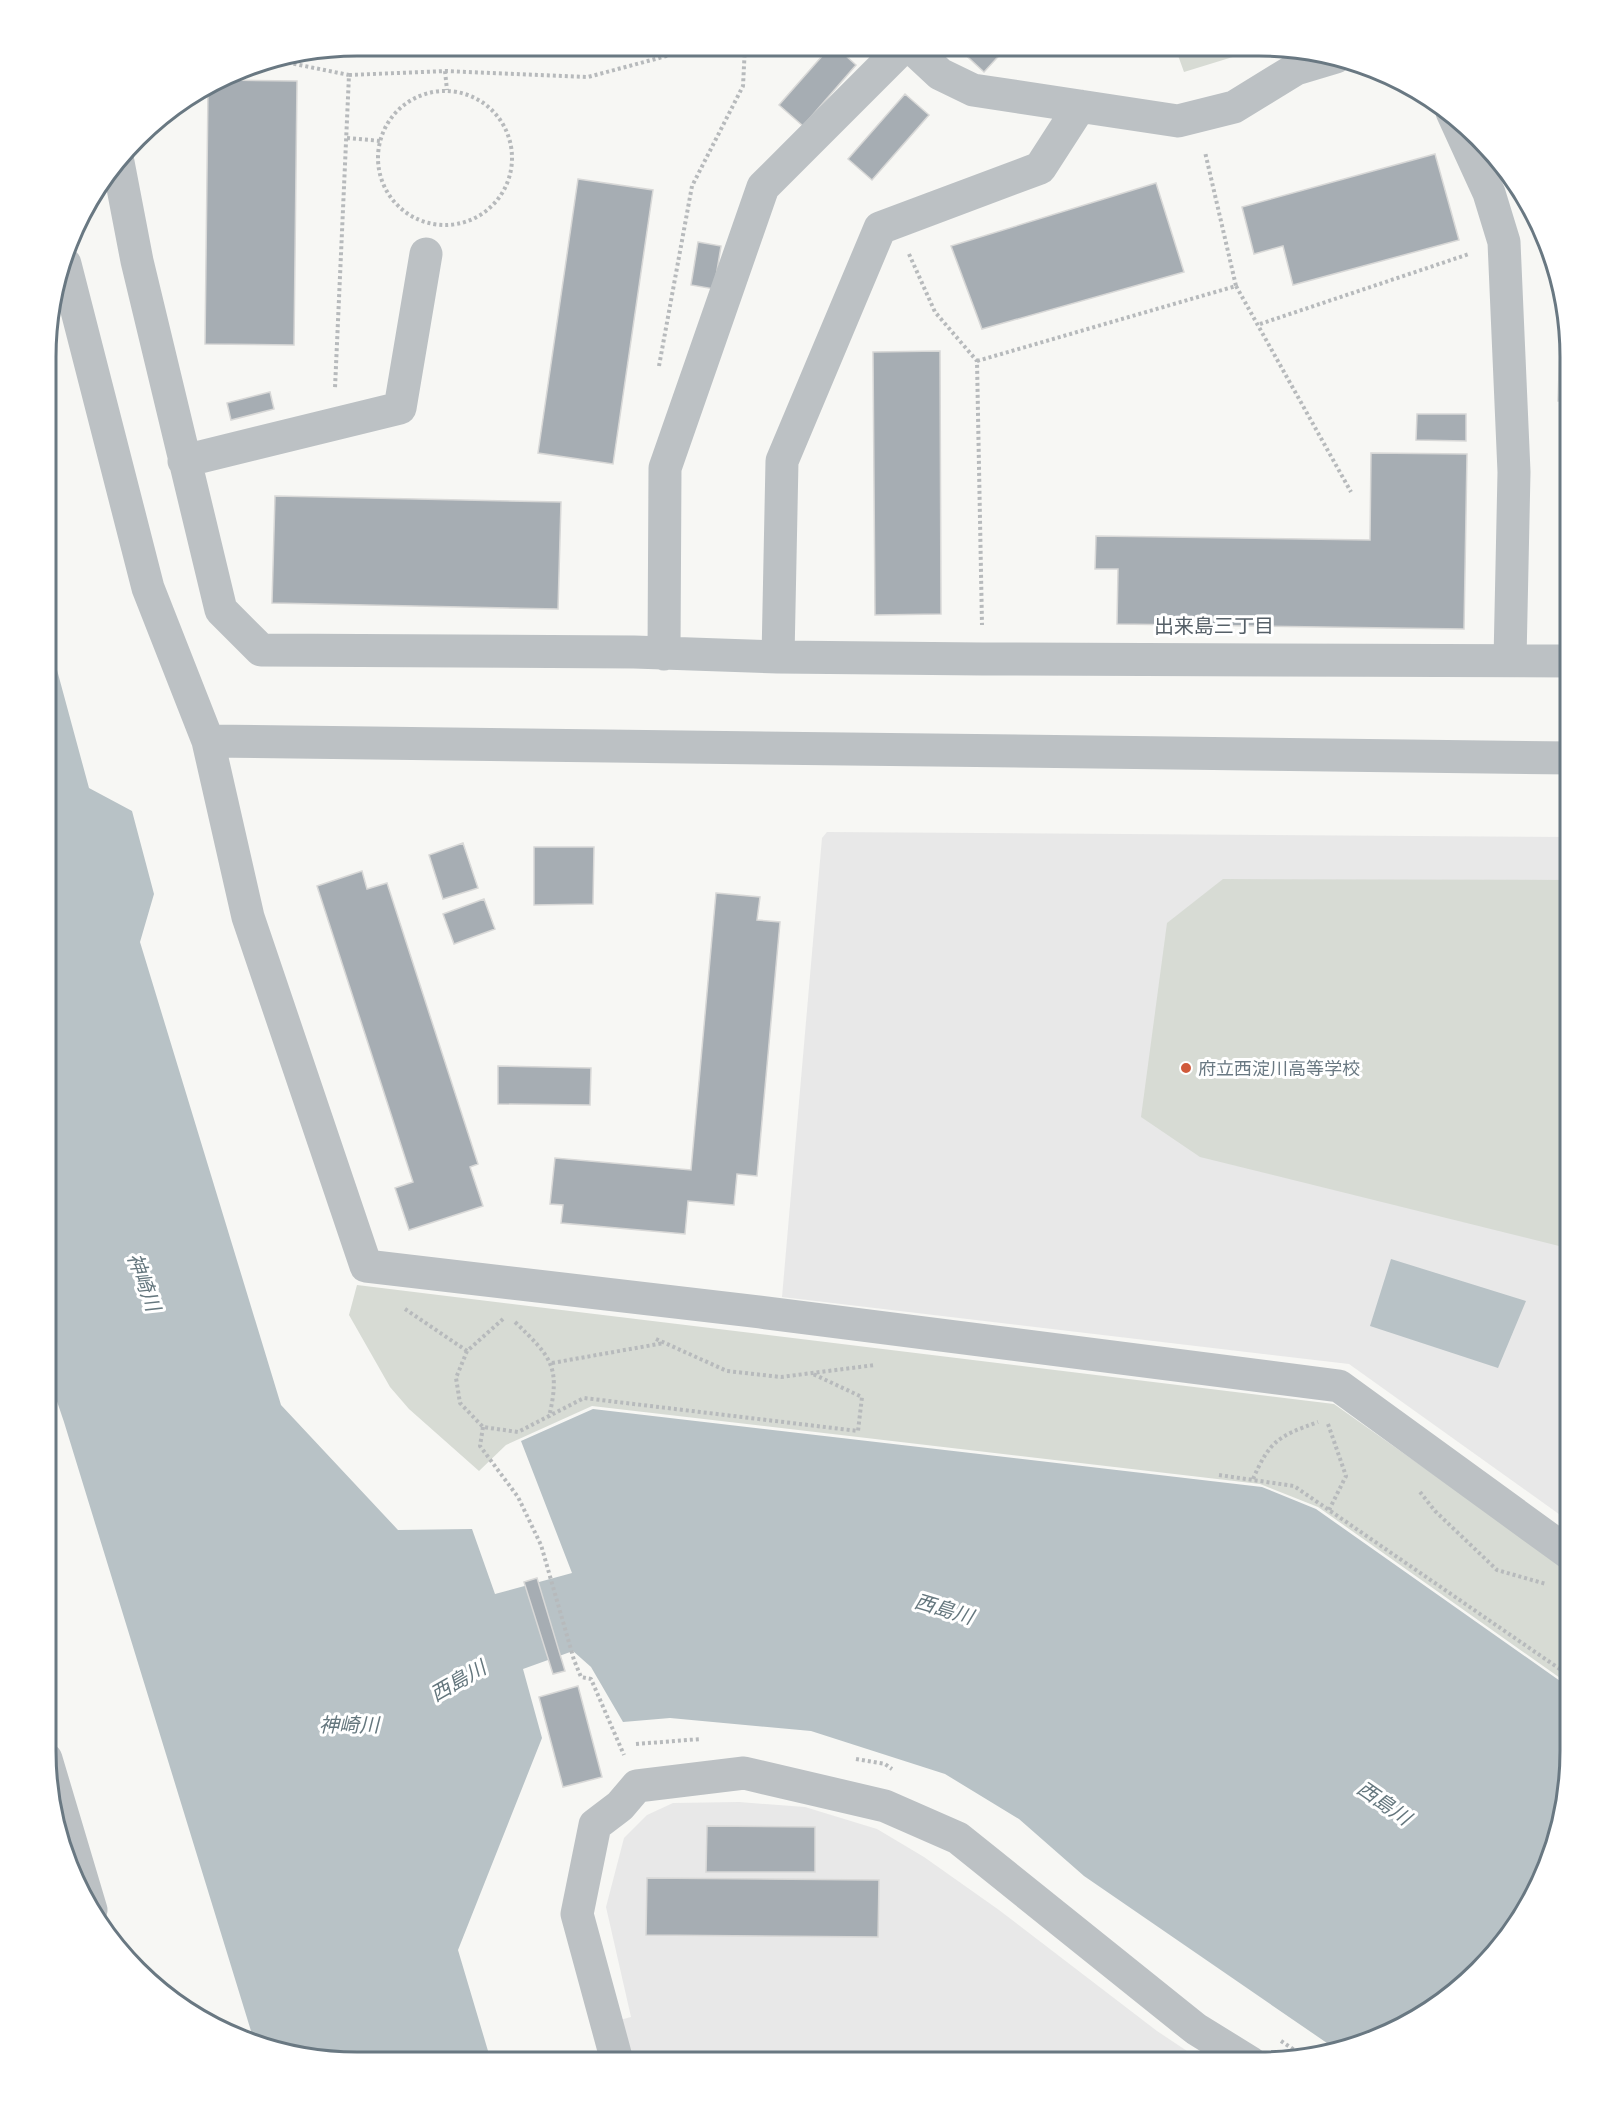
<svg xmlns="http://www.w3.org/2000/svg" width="1616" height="2108" viewBox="0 0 1616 2108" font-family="Inter,'Noto Sans JP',sans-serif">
<rect width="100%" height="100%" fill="#f7f7f4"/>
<!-- built -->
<path fill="#e8e8e8" d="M827 832 1571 837 1570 1522 1349 1364 782 1297 822 838Z
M739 1802 805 1807 877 1829 924 1857 999 1910 1157 2031 1205 2063 628 2061 616 2021 631 2017 606 1907 624 1838 647 1815 673 1803Z"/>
<!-- green -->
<path fill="#d7dbd4" d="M1175 47 1262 48 1184 72Z
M1223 879 1571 880V1249L1200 1157 1141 1117 1167 923Z
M357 1285 1334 1404 1570 1571V1685L1318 1507 1260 1484 592 1406 506 1445 479 1471 409 1409 390 1387 349 1315Z"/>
<!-- water -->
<path fill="#b8c2c6" d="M47 633 89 788 132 811 154 894 140 942 281 1405 398 1530 472 1529 495 1594 572 1573 521 1441 593 1409 1262 1487 1316 1509 1570 1688V1772L1554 1852 1519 1924 1465 1985 1398 2031 1340 2052 1084 1876 1019 1819 945 1774 811 1731 670 1718 623 1722 591 1667 573 1651 523 1669 542 1738 458 1950 491 2061 316 2060 255 2044 64 1422 46 1369Z
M1391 1259 1526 1301 1498 1368 1370 1326Z"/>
<!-- building -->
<path fill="#a6adb3" stroke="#d8d8d7" stroke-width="1.5" d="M831 46H835L856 65 803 126 779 105Z
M957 47H1007L984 72Z
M224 80 297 81 294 345 205 344 208 89Z
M905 94 929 115 872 180 848 159Z
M1435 154 1459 240 1293 285 1283 246 1254 254 1242 207Z
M578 179 653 190 613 464 538 453Z
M1156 183 1184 272 982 329 951 246Z
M698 242 721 246 714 289 691 285Z
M1562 285 1571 356V401H1558Z
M940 351 941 614 875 615 873 352Z
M270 392 274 409 231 420 227 403Z
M1417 414H1466V441L1416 440Z
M1371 453 1467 454 1464 629 1117 624 1118 569H1095L1096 536 1370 540Z
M275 496 561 502 558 609 272 603Z
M463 843 478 888 443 899 429 855Z
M534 847H594L593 904 534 905Z
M362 871 367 889 387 883 478 1164 470 1167 483 1206 409 1230 395 1188 413 1182 317 886Z
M716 893 760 897 757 920 780 922 757 1176 737 1174 734 1205 688 1201 685 1234 561 1223 563 1205 550 1204 555 1158 691 1170Z
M484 899 495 929 454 944 443 914Z
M498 1066 591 1068 590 1105 498 1104Z
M537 1578 565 1671 553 1674 524 1582Z
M578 1686 602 1777 563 1787 539 1697Z
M707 1826 815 1827V1872H706Z
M647 1878 879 1880 878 1937 646 1935Z"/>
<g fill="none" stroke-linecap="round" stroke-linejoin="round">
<!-- path -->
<path stroke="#b7babc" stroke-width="4" stroke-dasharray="3 3" stroke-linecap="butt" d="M270 59 349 75 335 388
M445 71 447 90
M349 75 445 71 588 77 704 46
M378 158a67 67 0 1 1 134 0a67 67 0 1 1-134 0Z
M347 138 381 141
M909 254 935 312 977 361 982 625
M1236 286 1351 492
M1260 324 1469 254
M977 361 1236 286 1205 152
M659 366 692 186 743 86 745 46
M405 1309 467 1351
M503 1319 467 1351 456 1378 460 1403 483 1427 518 1432 584 1398 858 1431 862 1397 813 1374
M515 1322C551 1357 561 1366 549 1417
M656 1339 727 1371 781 1377 875 1365
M552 1363 664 1343
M1328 1424 1346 1476 1329 1510
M483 1427 480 1446 518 1497 541 1545 574 1660 581 1677 591 1679 624 1755
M1219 1475 1294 1486 1570 1676
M1253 1479C1270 1440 1279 1436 1318 1422
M1420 1492 1435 1511 1497 1570 1546 1584
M636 1744 701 1739
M856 1759 885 1764 892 1769
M1281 2041 1305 2057"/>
<!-- minor -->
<path stroke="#bcc1c4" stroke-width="33" d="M911 47 940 74 973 90 1178 121 1234 107 1296 69 1336 57
M1452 112 1489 193 1504 242 1514 472 1510 660
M118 162 137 261 221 610 261 650 634 652 778 657 983 659 1571 661
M65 264 148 588 208 741
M184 461 400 408 426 254
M664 654 665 468 763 187 903 47
M778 657 782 461 880 228 1040 168 1080 106
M1570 1554 1339 1386 760 1312 366 1266 248 917 208 741 1571 758
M46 1759 91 1910
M617 2061 577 1914 595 1825 620 1806 637 1786 744 1773 885 1806 958 1838 1196 2029 1251 2063"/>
</g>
<!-- markers -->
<circle fill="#d05a3b" stroke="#fff" stroke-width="2" cx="1186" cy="1068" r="6"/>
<g text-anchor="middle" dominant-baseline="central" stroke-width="6" stroke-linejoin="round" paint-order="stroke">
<!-- poi labels -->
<g font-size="18" fill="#697882" stroke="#fff" text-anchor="start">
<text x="1198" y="1068">府立西淀川高等学校</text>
</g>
<!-- neighbourhood labels -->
<g font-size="20" fill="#566068" stroke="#fff">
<text x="1214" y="626">出来島三丁目</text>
</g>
<!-- water labels -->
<g font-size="20" font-style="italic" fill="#65777e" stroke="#fff">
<text transform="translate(144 1282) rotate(70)">神崎川</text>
<text transform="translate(944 1609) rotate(17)">西島川</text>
<text transform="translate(458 1681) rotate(-30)">西島川</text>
<text x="349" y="1725">神崎川</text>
<text transform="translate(1384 1803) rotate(35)">西島川</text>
</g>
</g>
<!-- crop -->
<path d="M0 0H1616V2108H0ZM357 56H1259A301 301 0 0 1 1560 357V1751A301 301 0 0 1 1259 2052H357A301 301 0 0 1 56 1751V357A301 301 0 0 1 357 56Z" fill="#fff" fill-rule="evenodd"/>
<path fill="none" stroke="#697882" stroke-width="3" d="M357 56H1259A301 301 0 0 1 1560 357V1751A301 301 0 0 1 1259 2052H357A301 301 0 0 1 56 1751V357A301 301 0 0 1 357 56Z"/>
</svg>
